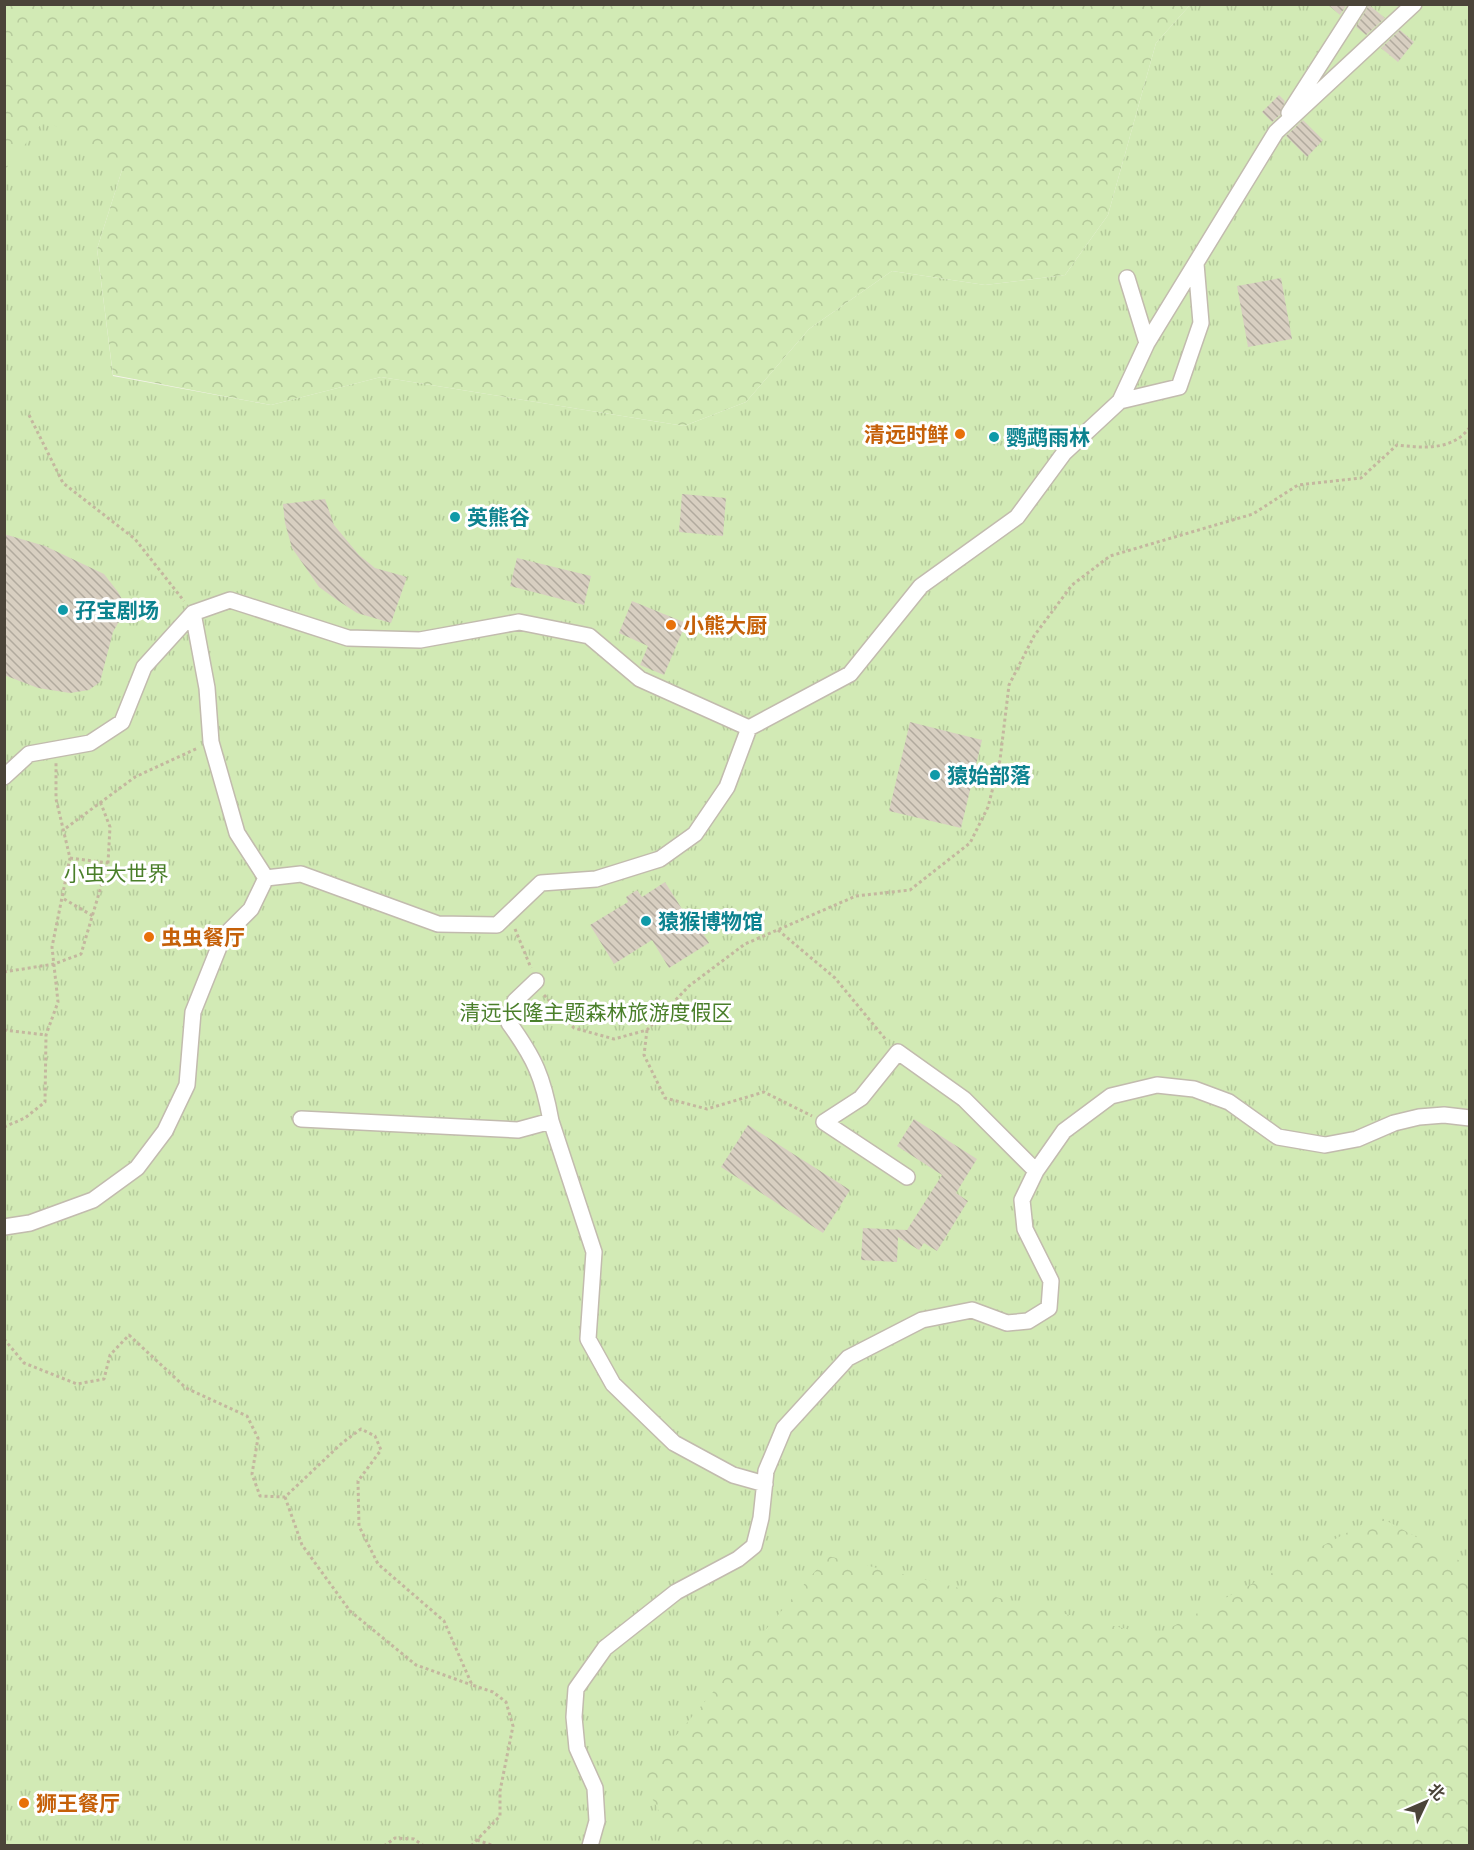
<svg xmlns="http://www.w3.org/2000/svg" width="1474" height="1850" viewBox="0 0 1474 1850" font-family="'Golos Text','Noto Sans SC',sans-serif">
<defs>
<pattern id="forest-crowns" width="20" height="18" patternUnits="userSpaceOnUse" patternTransform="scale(1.5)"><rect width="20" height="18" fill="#d2eab5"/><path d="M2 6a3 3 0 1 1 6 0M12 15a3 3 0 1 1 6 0" fill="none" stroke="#b6ca9c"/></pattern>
<pattern id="park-tufts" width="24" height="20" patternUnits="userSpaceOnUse" patternTransform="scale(1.5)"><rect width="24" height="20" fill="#d2eab5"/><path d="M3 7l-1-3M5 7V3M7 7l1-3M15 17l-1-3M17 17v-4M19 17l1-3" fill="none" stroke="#b6ca9c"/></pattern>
<pattern id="building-back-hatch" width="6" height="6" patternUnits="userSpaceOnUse" patternTransform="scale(1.5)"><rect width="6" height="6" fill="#d8cfc1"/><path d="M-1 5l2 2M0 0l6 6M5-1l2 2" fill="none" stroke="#b1aa9e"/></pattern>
</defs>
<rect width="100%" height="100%" fill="#f6f3ec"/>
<!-- forest -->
<path fill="url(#forest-crowns)" d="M5 5H1190L1156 43 1108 215 1065 275 985 285 892 271 809 329 746 402 684 426 381 377 271 405 113 375 97 249 122 170 5 171Z
M1469 1109V1845H538L132 1204Z"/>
<!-- park -->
<path fill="url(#park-tufts)" d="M1190 5H1469V1566L1378 1516 1155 1636 828 1556 641 1777 677 1845H5L4 171 45 119 122 170 97 249 113 376 271 405 381 377 684 426 746 402 809 329 892 271 985 285 1065 275 1108 215 1156 43Z"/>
<!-- building -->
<path fill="url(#building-back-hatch)" d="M1327 4H1347L1340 15Z
M1369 5 1385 18 1366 35 1356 27Z
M1400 30 1414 42 1398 62 1381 48Z
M1279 95 1285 101 1280 115 1272 122 1262 112Z
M1303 120 1323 140 1307 157 1286 136Z
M1281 278 1292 339 1248 347 1237 286Z
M682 494 726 498 723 536 679 532Z
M325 499 334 525 359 555 375 568 407 577 391 623 357 613 337 600 319 587 292 548 285 523 283 504Z
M4 534 45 546 104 574 118 592 124 603 121 618 113 632 100 682 89 690 70 693 38 688 4 675Z
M517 558 591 576 584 605 510 586Z
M632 601 686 623 664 675 640 665 648 646 619 633Z
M910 722 982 740 961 828 889 811Z
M665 882 687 917 692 914 709 943 669 968 652 940 614 964 590 925 628 902 626 897 637 890 642 897Z
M914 1119 977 1159 956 1193 968 1201 937 1251 924 1243 919 1250 898 1237 897 1262 861 1260 863 1228 907 1230 942 1175 897 1146Z
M748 1125 850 1190 823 1233 721 1167Z"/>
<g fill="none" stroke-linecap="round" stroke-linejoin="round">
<!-- minor casing -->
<g stroke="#c2bbae" stroke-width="18">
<path id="minor" d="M1289 113 1359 4
M1127 278 1147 343
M1120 401 1179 387 1201 323 1196 264
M193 613 207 688 211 742 237 833 266 878
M4 777 29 754 90 743 122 722 144 667 193 613 230 600 348 638 420 640 519 622 589 636 640 679 749 728 850 674 921 586 1017 517 1064 453 1120 401 1147 343 1276 132 1414 4
M536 981 515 1001 509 1023C535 1059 543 1077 551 1121
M301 1119 518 1130 551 1121 594 1252 588 1339 613 1384 674 1443 733 1475 765 1484
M907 1177 824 1122 861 1098 898 1052 964 1099 1036 1171
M4 1227 30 1223 93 1200 137 1168 165 1131 187 1085 193 1012 223 937 251 909 266 878 301 874 438 924 497 925 541 883 596 879 660 859 695 834 727 787 749 728
M590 1846 597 1821 595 1788 577 1748 574 1717 576 1689 605 1648 676 1592 738 1559 754 1546 761 1518 766 1471 784 1428 848 1358 922 1320 972 1310 1007 1323 1028 1321 1049 1308 1051 1281 1025 1229 1022 1200 1036 1171 1064 1131 1111 1096 1157 1085 1194 1089 1229 1102 1278 1137 1325 1145 1357 1139 1394 1123 1419 1117 1444 1115 1470 1118"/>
</g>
<!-- path -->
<path stroke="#c4b79f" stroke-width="3" stroke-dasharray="3 3" stroke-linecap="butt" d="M29 415 63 483 135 539 184 601
M66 828 135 777 198 748
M70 858 108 863
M64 899 93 916
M515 929 531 968
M778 930 835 978 887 1041
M4 972 54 964 81 954 108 863 110 827 100 801
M544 995 574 1028 614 1039 647 1030 689 986 745 944 856 896 910 890 970 843 988 807 1000 760 1009 685 1034 636 1072 585 1110 556 1253 514 1298 485 1361 478 1397 445C1423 448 1453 451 1470 427
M4 1030 46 1035
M647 1030 644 1055 665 1098 707 1109 764 1092 812 1116
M4 1127 25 1118 45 1102 46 1035 58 1002 52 947 70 858 56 799V763
M4 1339 24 1363 77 1384 104 1379 110 1355 129 1335 186 1388 247 1416 258 1438 252 1474 260 1496 285 1497 342 1443 361 1429 375 1436 381 1450 358 1481 359 1526 378 1564 444 1621 472 1685 493 1692 506 1702 513 1726 500 1791V1816L471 1846
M285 1497 302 1545 350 1611 416 1665 472 1685
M477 1840 494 1846
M384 1846 395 1838 414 1839 424 1846"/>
<!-- minor -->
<use href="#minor" stroke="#fff" stroke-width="15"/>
</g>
<!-- markers -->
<g fill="#e8710a" stroke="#fff" stroke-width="2">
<circle cx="960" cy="434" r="6"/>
<circle cx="671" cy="625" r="6"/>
<circle cx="149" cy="937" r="6"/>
<circle cx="24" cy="1803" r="6"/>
</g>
<g fill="#0f9aa8" stroke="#fff" stroke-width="2">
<circle cx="994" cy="437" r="6"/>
<circle cx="455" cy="517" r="6"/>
<circle cx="63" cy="610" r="6"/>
<circle cx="935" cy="775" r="6"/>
<circle cx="646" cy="921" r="6"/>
</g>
<g text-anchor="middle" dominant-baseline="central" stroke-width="6" stroke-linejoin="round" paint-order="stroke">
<!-- food labels -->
<g font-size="21" font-weight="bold" fill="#c56008" stroke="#fff" text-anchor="start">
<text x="948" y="434" text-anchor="end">清远时鲜</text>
<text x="683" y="625">小熊大厨</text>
<text x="161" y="937">虫虫餐厅</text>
<text x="36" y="1803">狮王餐厅</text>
</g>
<!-- culture labels -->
<g font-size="21" font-weight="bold" fill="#0d838f" stroke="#fff" text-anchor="start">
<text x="1006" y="437">鹦鹉雨林</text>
<text x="467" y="517">英熊谷</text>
<text x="75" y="610">孖宝剧场</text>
<text x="947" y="775">猿始部落</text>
<text x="658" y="921">猿猴博物馆</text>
</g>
<!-- park labels -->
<g font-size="21" fill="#4a7f2a" stroke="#fff">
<text x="116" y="873">小虫大世界</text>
<text x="596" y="1012">清远长隆主题森林旅游度假区</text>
</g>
</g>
<!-- border -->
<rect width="1474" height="1850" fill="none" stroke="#4b4439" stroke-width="12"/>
<!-- north arrow -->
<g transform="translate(1426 1802) rotate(46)" stroke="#ffffff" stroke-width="4.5" paint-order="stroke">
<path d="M0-4.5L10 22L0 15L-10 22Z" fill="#4b4439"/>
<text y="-9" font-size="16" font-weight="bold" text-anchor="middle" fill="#4b4439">北</text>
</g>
</svg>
